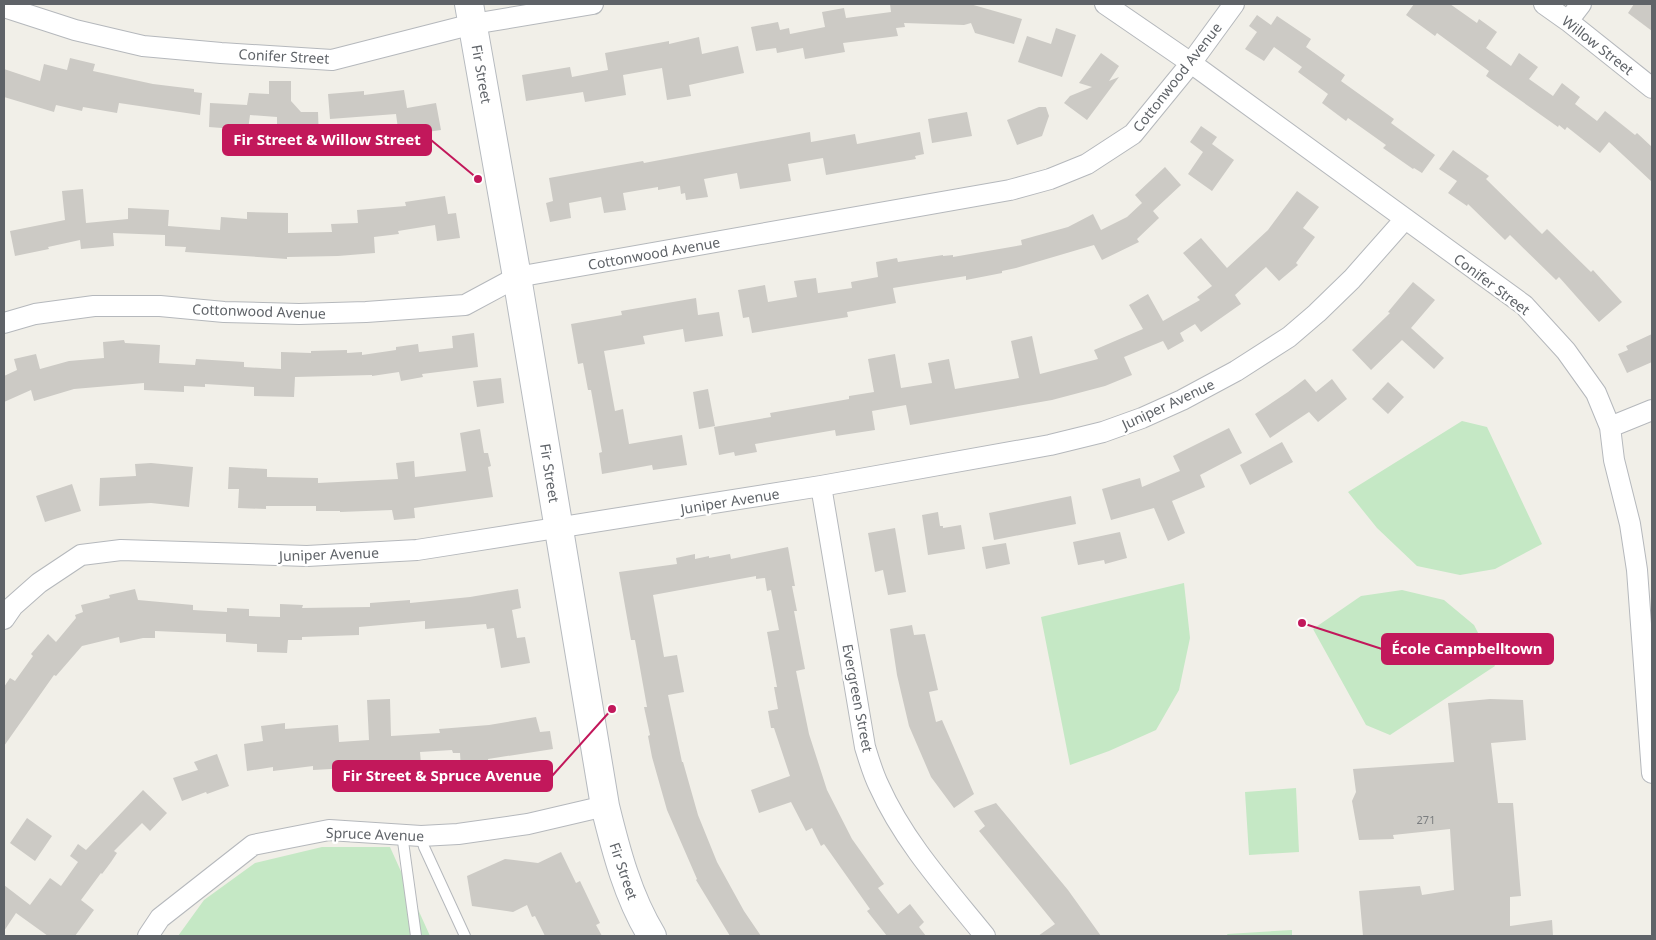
<svg xmlns="http://www.w3.org/2000/svg" width="1656" height="940" viewBox="0 0 1656 940" font-family="'Noto Sans',sans-serif">
<rect width="100%" height="100%" fill="#f1efe8"/>
<!-- green -->
<path fill="#c5e8c5" d="M1462 421 1487 427 1542 544 1495 569 1460 575 1417 566 1377 528 1348 492Z
M1184 583 1190 638 1179 690 1156 730 1109 751 1070 765 1041 617Z
M1402 590 1444 600 1474 625 1495 666 1390 735 1366 725 1313 629 1361 596Z
M1296 788 1299 852 1249 855 1245 792Z
M322 847H390L430 936H178L204 900 255 863Z
M1292 930V936H1228L1227 934Z"/>
<!-- building -->
<path fill="#cccac5" d="M890 4H970L1022 19 1014 44 975 33 971 23 964 25 904 23 905 27 896 28 898 36 843 43 845 52 805 59 803 48 777 53 776 48 756 51 751 27 778 22 780 30 789 28 790 34 825 27 822 12 844 8 846 18 891 12Z
M1414 4H1450L1477 23 1479 19 1497 32 1486 48 1511 66 1519 53 1538 67 1529 79 1553 96 1562 83 1580 97 1575 104 1597 121 1605 111 1635 135 1637 133 1652 147V182L1609 142 1600 153 1567 127 1565 130 1559 125 1558 127 1486 76 1489 71 1437 33 1435 36 1406 15Z
M1634 4H1652V31L1628 13Z
M1257 15 1271 25 1277 16 1311 39 1306 47 1345 75 1341 81 1394 119 1391 123 1435 155 1422 173 1414 168 1413 169 1383 148 1386 145 1348 118 1346 121 1322 103 1328 94 1298 72 1302 67 1274 47 1264 61 1245 49 1257 32 1249 26Z
M1056 28 1076 35 1062 77 1018 62 1027 36 1051 44Z
M699 37 702 54 738 46 744 73 689 85 691 96 667 100 662 68 623 75 626 95 585 102 583 92 526 101 522 75 570 67 572 77 608 70 605 53 669 41V44Z
M1101 53 1119 66 1109 81 1119 77 1087 120 1064 103 1070 96 1092 87 1079 83Z
M70 58 95 64 93 71 153 84 194 89V92L202 93 200 115 119 103 117 113 83 107 82 111 56 105 54 112 4 97V69L40 81 44 64 67 70Z
M269 81H291V101L301 112H318L319 140 277 139V117L250 115 248 130 209 127 210 103 247 105 249 93 269 94Z
M404 90 407 108 436 103 441 130 399 136 396 114 330 119 328 94 364 91V95Z
M1039 107H1046L1049 116 1042 136 1017 145 1007 120Z
M967 112 972 136 932 143 928 119Z
M1201 126 1217 137 1212 144 1234 160 1212 191 1188 174 1203 152 1190 142Z
M810 132 811 142 855 134 857 144 920 132 924 154 915 156 916 159 826 175 823 158 788 164 791 181 740 189 737 173 704 179 708 197 686 200 685 193 681 194 680 186 658 190V187L623 193 626 210 604 213 601 197 569 203 571 218 550 222 546 203 553 201 549 178 643 161 644 163Z
M1453 150 1489 176 1486 179 1542 234 1547 229 1591 272 1593 270 1622 302 1599 322 1559 277 1556 280 1510 235 1505 240 1468 204 1467 206 1448 193 1457 181 1439 169Z
M1165 167 1181 185 1153 211 1159 218 1137 239 1139 242 1102 260 1094 245 1016 268 1002 271V273L966 280V276L893 288 896 303 847 312 848 317 752 333 749 317 743 318 738 290 765 285 768 302 797 297 794 281 816 278 818 293 852 288 851 282 878 277 876 262 897 258 898 262 943 255V256L953 255V257L1022 245 1021 240 1068 227 1093 214 1101 230 1127 217 1142 203 1135 195Z
M83 189 86 223 128 219V208L169 210 168 226 220 230 221 217 247 219V212L288 213V233L332 232 331 224 358 223 357 210 406 206 405 202 445 196 448 214 456 213 460 238 437 241 435 225 398 231 399 234 374 237 375 253 338 256 287 257V259L185 252 186 247 165 246V235L113 233 114 246 81 249 80 240 48 247 49 249 15 256 10 231 65 220 62 191Z
M1297 191 1319 207 1303 228 1315 237 1296 263 1298 265 1279 281 1266 267 1235 295 1241 304 1201 332 1195 324 1180 333 1184 341 1168 350 1163 341 1124 357 1132 375 1105 386 1052 400 910 425 906 405 872 411 875 430 836 436 835 430 755 444 757 452 735 456 734 452 719 455 714 427 771 417 770 413 849 399V396L874 392 868 359 895 354 901 388 932 383 928 363 949 359 955 389 1019 378 1011 341 1032 336 1040 374 1098 359 1094 350 1143 329 1129 305 1148 294 1163 321 1200 300 1197 297 1212 286 1183 253 1201 238 1227 268 1268 230Z
M1413 282 1435 300 1411 328 1444 358 1434 369 1402 340 1371 370 1352 350 1390 313 1388 312Z
M696 298 698 315 719 312 723 336 685 342 683 329 643 336 645 344 604 351 615 411 623 409 629 444 682 435 687 465 653 470 652 465 602 474 599 453 602 452 591 390H588L583 363 578 364 571 324 622 315 621 311Z
M474 333 478 367 422 374 423 377 401 381 399 372 372 376V375L295 377 294 397 254 396V387L205 384V387L184 386V392L144 390V383L74 389 34 401 31 390 4 402V376L17 370 14 359 36 354 40 369 69 361 104 358 103 342 124 340 125 343 160 345 159 363 195 365 196 359 244 362V367L281 369V352L311 353V351L347 350V353L362 352V355L396 350V347L418 344 419 352 453 348 452 336Z
M1652 334V362L1627 373 1618 354 1628 350 1626 346Z
M501 378 504 403 477 407 473 381Z
M1305 379 1316 392 1332 379 1347 399 1318 422 1309 412 1270 438 1255 414 1288 392Z
M1388 382 1404 397 1388 414 1372 399Z
M708 389 715 426 699 429 693 392Z
M1229 428 1242 453 1200 475 1205 487 1172 501 1185 533 1168 541 1154 508 1111 520 1102 489 1140 478 1142 487 1180 471 1173 456Z
M480 429 484 453H488L491 466 488 467 493 497 414 508 415 518 394 520 392 510 340 512V511H316V506H266V509L238 508 239 489H228L229 467 267 469V477L318 478V483L398 479 396 463 414 461 415 477 466 471 460 433Z
M1282 442 1293 462 1250 485 1240 465Z
M151 463 193 467 189 507 151 503 99 506 100 478 136 476 135 464Z
M72 484 81 511 45 522 36 496Z
M1071 496 1076 524 994 540 989 513Z
M938 512 940 526H943V528L961 525 965 549 928 555 922 515Z
M895 528 906 592 888 595 883 570 875 572 868 533Z
M1120 532 1127 558 1105 564 1104 560 1078 565 1073 542Z
M1006 543 1010 564 986 569 982 547Z
M788 547 795 586H792L797 611H794L805 669 796 671 809 734 827 790 852 839 884 884 878 888 898 914 910 904 924 922 919 927 926 936H887L867 911 870 909 824 844 821 846 812 828 806 831 791 802 759 813 751 790 790 776 774 728H771L768 711 778 709 774 687H777L767 632 779 630 771 590 767 591 765 578 756 579V576L653 595 664 657 677 655 684 692 668 695 682 762H683L698 815 717 862 744 911 761 936H730L696 880 697 879 667 810 652 757 648 736 650 735 644 707H647L635 640H631L619 572 677 564 676 558 695 554V559L709 556V558L730 554 731 559Z
M135 589 138 600 193 605V610L227 612V608L249 609V616L280 617V604L303 605 302 608 370 607V603L410 600V603L470 597 518 589 521 608 512 610 517 638 525 637 530 663 501 668 494 628 487 629 486 624 425 629V621L359 627V635L302 637V640H288L287 653 257 652V644L226 642V634L155 631V638H143L120 643 119 637 82 646 56 676 54 675 4 746V687L10 678 15 681 33 656 31 654 48 634 56 642 76 618 75 615 83 612 81 605 110 598 109 595Z
M912 625 914 635 925 634 938 690 929 692 936 722 942 720 974 794 954 808 931 777 909 726 897 675 890 629Z
M390 699 391 736 440 733 439 729 489 725 536 717 540 732 550 731 553 749 488 759 490 784 462 786 460 753H453L452 750 420 752 421 764 313 770V766L273 771V767L247 771 244 744 263 741 261 726 285 723V729L338 725 339 742 369 740 367 700Z
M1490 699 1523 700 1526 740 1491 743 1498 803H1513L1521 896 1510 897V926L1552 920 1553 936H1363L1359 891 1420 886 1422 895 1454 890 1450 829 1393 835 1394 839 1359 840 1352 801 1356 792 1353 769 1454 762 1448 703Z
M217 754 229 786 207 794 206 792 182 801 173 778 198 770 194 762Z
M143 790 167 813 150 831 142 823 114 851 117 853 111 862 102 874 101 873 81 900 94 910 75 936H48L16 913 4 931V885L30 905 50 878 61 886 78 862 70 856 78 844 86 850Z
M996 803 1068 890 1101 936H1038L1055 924 979 831 985 826 974 811Z
M27 818 52 836 35 861 10 843Z
M561 852 576 883 580 881 600 923 596 925 602 936H545L535 916 532 917 527 905 513 912 472 906 467 876 505 859 538 863Z"/>
<g fill="none" stroke-linecap="round" stroke-linejoin="round">
<!-- lane casing -->
<g stroke="#b5b8bc" stroke-width="12">
<path id="lane" d="M402 834 416 936
M421 836 424 847 465 936"/>
</g>
<!-- street casing -->
<g stroke="#b5b8bc" stroke-width="22">
<path id="street" d="M1105 4 1191 63 1524 305 1566 351 1596 393 1610 427 1614 460 1630 524 1637 570 1652 773
M1544 4 1568 21 1652 88
M4 7 75 30 143 46 221 53 332 60 473 24 593 4
M1568 21 1581 4
M4 323 35 314 94 306H160L224 312 299 314 366 312 465 305 517 277 1010 190 1050 179 1087 164 1133 134 1191 63 1234 4
M1610 427 1652 410
M821 486 865 747C869 760 873 774 879 786 904 842 947 889 985 936
M4 619 13 606 39 583 81 555 121 550 307 556 417 550 821 486 1050 445 1103 432 1142 418 1182 400 1236 371 1289 337 1317 313 1352 279 1405 219
M148 936 160 918 253 845 329 830 421 836 458 834 528 824 605 806"/>
</g>
<!-- secondary casing -->
<g stroke="#b6babf" stroke-width="30">
<path id="secondary" d="M469 4 517 277 605 806C616 851 628 897 652 936"/>
</g>
<!-- lane -->
<use href="#lane" stroke="#fff" stroke-width="10"/>
<!-- street -->
<use href="#street" stroke="#fff" stroke-width="20"/>
<!-- secondary -->
<use href="#secondary" stroke="#fff" stroke-width="28"/>
</g>
<g text-anchor="middle" dominant-baseline="central" stroke-width="5" stroke-linejoin="round" paint-order="stroke">
<!-- number labels -->
<g font-size="11" fill="#7a7d7f">
<text x="1426" y="819">271</text>
</g>
<!-- street labels -->
<g font-size="14" fill="#5f6368" stroke="#fff">
<text transform="translate(1598 45) rotate(38)">Willow Street</text>
<text transform="translate(284 56) rotate(3)">Conifer Street</text>
<text transform="translate(482 74) rotate(80)">Fir Street</text>
<text transform="translate(1177 77) rotate(-52)">Cottonwood Avenue</text>
<text transform="translate(654 253) rotate(-10)">Cottonwood Avenue</text>
<text transform="translate(1492 284) rotate(37)">Conifer Street</text>
<text transform="translate(259 311) rotate(2)">Cottonwood Avenue</text>
<text transform="translate(1168 404) rotate(-25)">Juniper Avenue</text>
<text transform="translate(550 473) rotate(81)">Fir Street</text>
<text transform="translate(730 501) rotate(-9)">Juniper Avenue</text>
<text transform="translate(329 554) rotate(-2)">Juniper Avenue</text>
<text transform="translate(858 698) rotate(79)">Evergreen Street</text>
<text transform="translate(375 834) rotate(2)">Spruce Avenue</text>
<text transform="translate(624 871) rotate(71)">Fir Street</text>
</g>
</g>
<!-- callouts -->
<path fill="none" stroke="#c2185b" stroke-width="2" d="M478 179L431 140M1302 623L1382 649M612 709L552 776"/>
<g fill="#c2185b" stroke="#fff" stroke-width="2">
<circle cx="478" cy="179" r="5"/>
<circle cx="1302" cy="623" r="5"/>
<circle cx="612" cy="709" r="5"/>
</g>
<g fill="#c2185b" stroke="#c2185b" stroke-width="2">
<rect x="223" y="125" width="208" height="30" rx="5"/>
<rect x="1382" y="634" width="171" height="30" rx="5"/>
<rect x="333" y="761" width="219" height="30" rx="5"/>
</g>
<g font-size="15" text-anchor="middle" font-weight="bold" fill="#fff">
<text x="327" y="145">Fir Street &amp; Willow Street</text>
<text x="1467" y="654">École Campbelltown</text>
<text x="442" y="781">Fir Street &amp; Spruce Avenue</text>
</g>
<!-- border -->
<rect width="1656" height="940" fill="none" stroke="#5f6368" stroke-width="10"/>
</svg>
